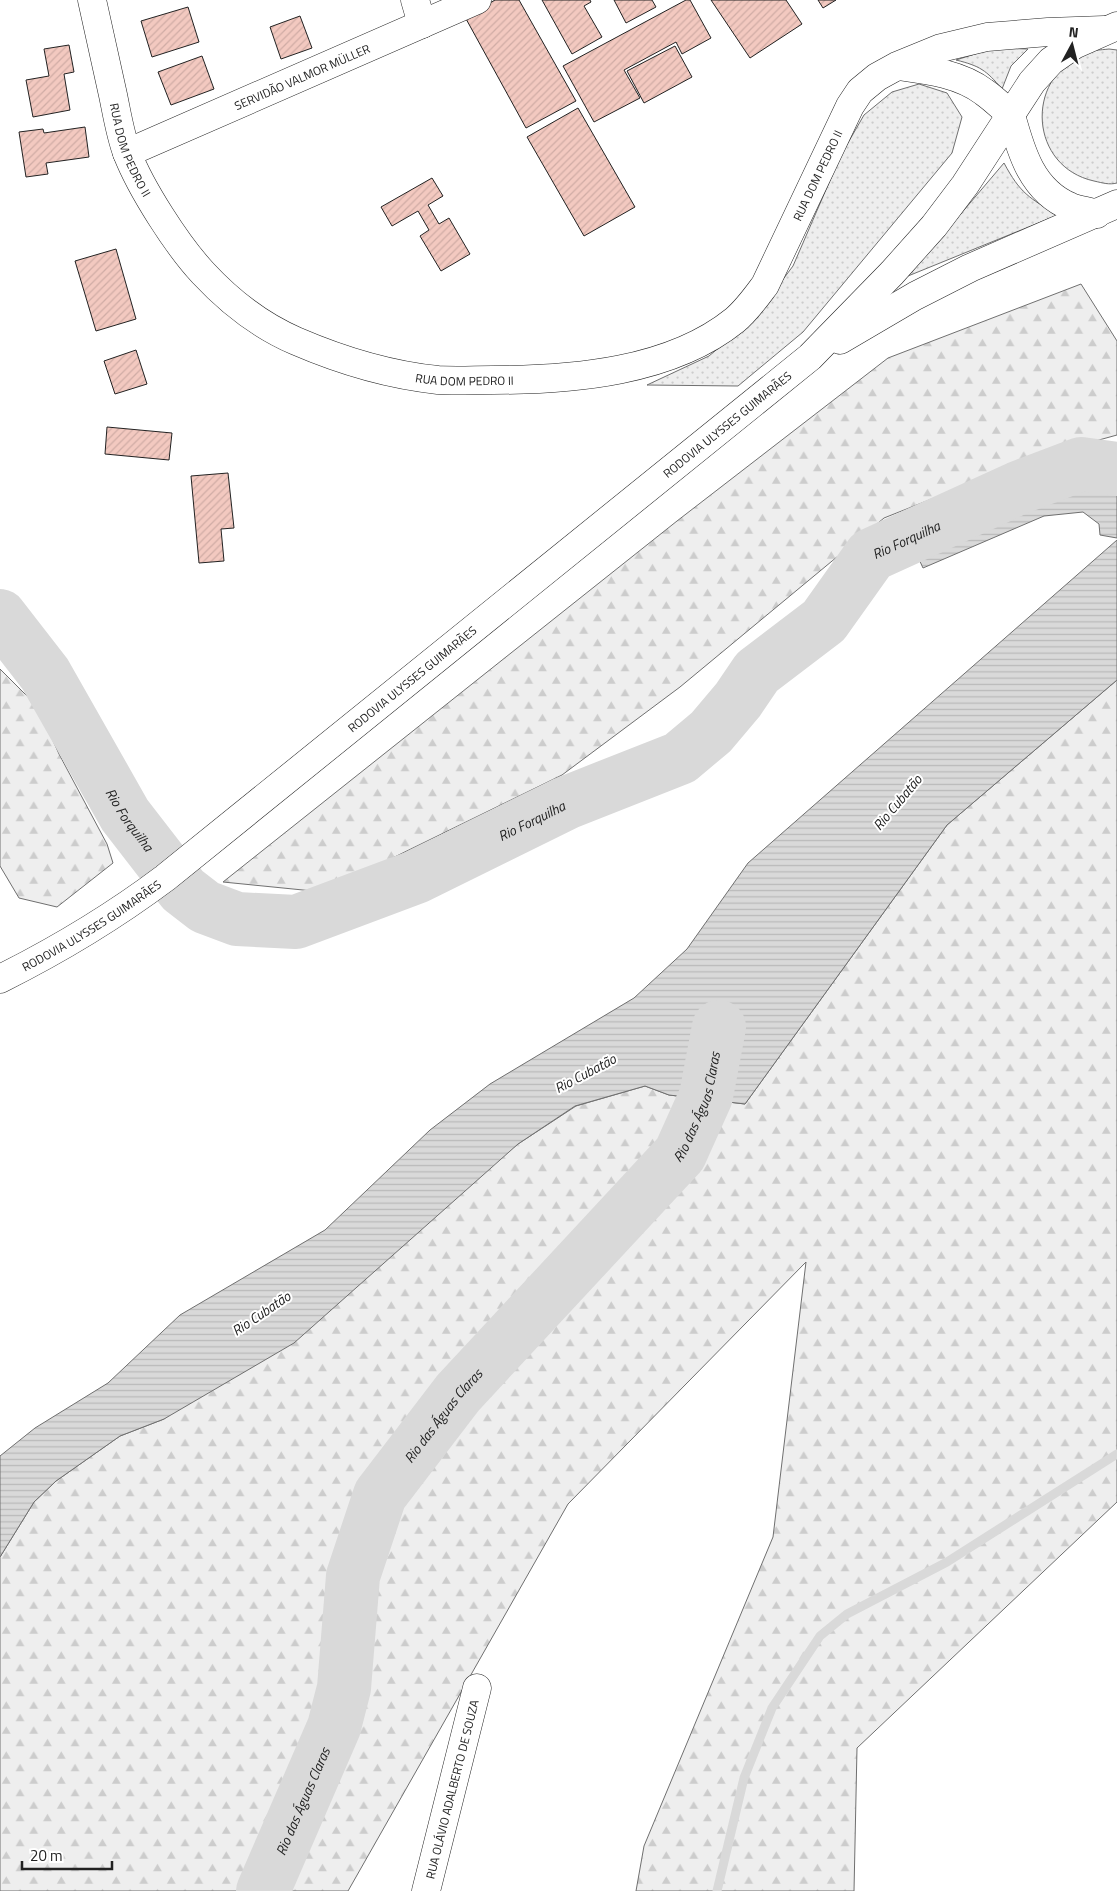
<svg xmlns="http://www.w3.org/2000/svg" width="1117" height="1891" viewBox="0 0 1117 1891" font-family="'Titillium Web',sans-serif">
<defs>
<pattern id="green-dots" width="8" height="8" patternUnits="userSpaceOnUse" patternTransform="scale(1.25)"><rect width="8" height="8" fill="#eee"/><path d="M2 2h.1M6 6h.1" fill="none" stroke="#ccc" stroke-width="1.8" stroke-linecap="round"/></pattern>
<pattern id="forest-firs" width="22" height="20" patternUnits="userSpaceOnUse" patternTransform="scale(1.25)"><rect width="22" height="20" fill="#eee"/><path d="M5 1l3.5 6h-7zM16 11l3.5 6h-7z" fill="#ccc"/></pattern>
<pattern id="water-rules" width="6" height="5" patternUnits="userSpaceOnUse" patternTransform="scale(1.25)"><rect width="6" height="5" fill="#d9d9d9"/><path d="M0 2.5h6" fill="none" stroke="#bababa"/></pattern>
<pattern id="building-hatch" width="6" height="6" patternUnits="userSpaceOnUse" patternTransform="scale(1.25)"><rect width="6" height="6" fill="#f3c9c0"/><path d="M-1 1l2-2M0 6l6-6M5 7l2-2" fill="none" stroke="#d0aca5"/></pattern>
</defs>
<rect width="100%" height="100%" fill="#fff"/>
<!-- green -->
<path fill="url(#green-dots)" stroke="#6f6f6f" d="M994 48 1028 49 1011 66 1002 89C986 70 980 66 956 60Z
M1109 49 1117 50V183C1109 185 1103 183 1094 181 1030 167 1024 80 1083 54 1090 50 1101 50 1109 49Z
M919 84 947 93 962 117 952 153 803 332 738 386 647 385 709 356 754 318 793 266 841 155 864 115 892 92Z
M1004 163C1020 193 1029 198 1058 215L908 276Z"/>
<!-- forest -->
<path fill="url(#forest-firs)" stroke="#6f6f6f" d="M1081 284 1117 341V435L1037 457 884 518 680 687 562 775 323 892 223 882 677 521 888 358Z
M0 669 38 707 59 754 107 844 113 863 57 907 19 898 0 866Z
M1117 680V1502L857 1748 854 1891H636L644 1846 773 1537 806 1262 568 1504 348 1891H0V1557L34 1502 56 1481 120 1436 164 1419 518 1144 576 1106 645 1086 669 1095 745 1104 947 825Z"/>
<!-- water -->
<path fill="url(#water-rules)" stroke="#6f6f6f" d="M1076 455 1117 457V538L1100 535 1099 524 1083 512 1044 516 923 568 902 522 1001 479Z
M1117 540V680L947 825 745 1104 669 1095 645 1086 575 1106 518 1144 294 1343 164 1419 120 1436 56 1481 34 1502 0 1557V1456L35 1428 108 1383 180 1315 325 1230 430 1130 490 1084 634 998 687 949 748 863Z"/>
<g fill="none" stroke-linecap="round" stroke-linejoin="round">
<!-- stream -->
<path stroke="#d9d9d9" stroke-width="9" d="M717 1891 744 1778 772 1708 820 1636 847 1614 947 1562 1117 1454"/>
<!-- river -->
<g stroke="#d9d9d9" stroke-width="54">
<path id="s1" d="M0 616 45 674 125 815 183 890 205 907 237 919 296 922 416 877 566 803 680 758 711 732 738 700 757 672 824 621 871 555 1018 488 1081 464 1117 469"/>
<path id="s2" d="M263 1891 334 1727 344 1688 353 1576 380 1495 458 1393 680 1154 706 1096 719 1027"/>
</g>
</g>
<!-- building -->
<path fill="url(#building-hatch)" stroke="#222" d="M495 0H519L576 101 526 128 465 17Z
M542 0H590L591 2 584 6 602 37 572 54Z
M614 0H652L656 7 626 23Z
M686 0H690L711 38 682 54 676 42 624 70 640 98 594 122 563 66Z
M711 0H786L802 24 750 58Z
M818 0H836L823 8Z
M188 7 199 42 152 57 141 21Z
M300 16 312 48 281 59 270 27Z
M69 45 74 72 64 74 70 110 33 117 26 80 49 76 44 49Z
M675 46 692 77 644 103 627 71Z
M202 56 214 89 171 105 158 72Z
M578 108 635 207 584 236 527 137Z
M85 127 89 157 46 163 48 174 26 177 19 132 43 129 44 133Z
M432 178 443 196 428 205 439 224 449 218 470 254 441 271 420 236 429 230 418 211 392 226 381 207Z
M116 249 136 319 96 331 75 261Z
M136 350 147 384 115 394 104 361Z
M107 427 172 433 169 460 105 454Z
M228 473 234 528 221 529 224 561 199 563 191 476Z"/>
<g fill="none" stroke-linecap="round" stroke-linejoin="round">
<!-- minor casing -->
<g stroke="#222" stroke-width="29">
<g id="minor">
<path id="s3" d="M92 0C99 32 106 63 113 95 117 114 120 134 127 153 141 189 177 245 203 273 229 301 261 326 296 341 340 360 390 375 438 380 456 381 475 380 493 380 572 380 671 372 735 320 747 310 756 297 765 285L850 106 860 91 877 77 897 66 941 48 987 37 1048 32 1104 30"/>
<path d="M415 0 422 24"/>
<path d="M899 66C928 70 960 74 984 92 994 99 1002 107 1011 115"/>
<path id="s4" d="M127 153 477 0"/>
<path id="s5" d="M426 1891 477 1688"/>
</g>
</g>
<!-- highway casing -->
<g stroke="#222" stroke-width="29">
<g id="highway">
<path d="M1011 115C1021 152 1032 191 1071 207 1079 210 1088 211 1097 214"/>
<path d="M840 340 915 296 970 268 1117 204"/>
<path id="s6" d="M0 979C58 950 113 917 165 878L810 357 892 273 934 226 965 185 1032 82 1051 61 1074 45 1117 26"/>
</g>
</g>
<!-- minor -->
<use href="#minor" stroke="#fff" stroke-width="28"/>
<!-- highway -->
<use href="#highway" stroke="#fff" stroke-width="28"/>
</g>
<g text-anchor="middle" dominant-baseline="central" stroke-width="4" stroke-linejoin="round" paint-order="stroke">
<!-- street labels -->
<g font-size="12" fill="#222" stroke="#fff">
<text stroke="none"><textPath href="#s4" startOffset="191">SERVIDÃO VALMOR MÜLLER</textPath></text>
<text stroke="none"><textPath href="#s3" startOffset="155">RUA DOM PEDRO II</textPath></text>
<text stroke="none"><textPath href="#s3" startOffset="1040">RUA DOM PEDRO II</textPath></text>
<text stroke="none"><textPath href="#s3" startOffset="590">RUA DOM PEDRO II</textPath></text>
<text stroke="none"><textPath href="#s6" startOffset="916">RODOVIA ULYSSES GUIMARÃES</textPath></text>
<text stroke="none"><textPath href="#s6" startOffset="511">RODOVIA ULYSSES GUIMARÃES</textPath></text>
<text stroke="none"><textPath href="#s6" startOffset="106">RODOVIA ULYSSES GUIMARÃES</textPath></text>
<text stroke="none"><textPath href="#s5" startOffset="105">RUA OLÁVIO ADALBERTO DE SOUZA</textPath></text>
</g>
<!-- water labels -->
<g font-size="14" font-style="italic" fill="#222" stroke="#fff">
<text stroke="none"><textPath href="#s1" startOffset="1189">Rio Forquilha</textPath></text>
<text transform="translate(897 802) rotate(-50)">Rio Cubatão</text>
<text stroke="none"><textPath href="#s1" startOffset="242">Rio Forquilha</textPath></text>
<text stroke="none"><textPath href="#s1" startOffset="708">Rio Forquilha</textPath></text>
<text transform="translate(585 1073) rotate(-28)">Rio Cubatão</text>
<text stroke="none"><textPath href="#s2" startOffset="922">Rio das Águas Claras</textPath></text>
<text transform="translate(261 1313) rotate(-34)">Rio Cubatão</text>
<text stroke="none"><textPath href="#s2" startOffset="518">Rio das Águas Claras</textPath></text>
<text stroke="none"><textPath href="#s2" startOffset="98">Rio das Águas Claras</textPath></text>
</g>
</g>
<!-- north arrow -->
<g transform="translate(1072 45) rotate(7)" stroke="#ffffff" stroke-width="4" paint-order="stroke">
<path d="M0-4L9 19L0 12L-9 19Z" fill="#222222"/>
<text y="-8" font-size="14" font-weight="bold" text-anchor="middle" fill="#222222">N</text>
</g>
<!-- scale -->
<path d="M22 1861v8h90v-8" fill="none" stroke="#222222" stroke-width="2.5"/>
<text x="30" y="1861" font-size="15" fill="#222222" stroke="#ffffff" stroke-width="4" paint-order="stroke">20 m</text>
</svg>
